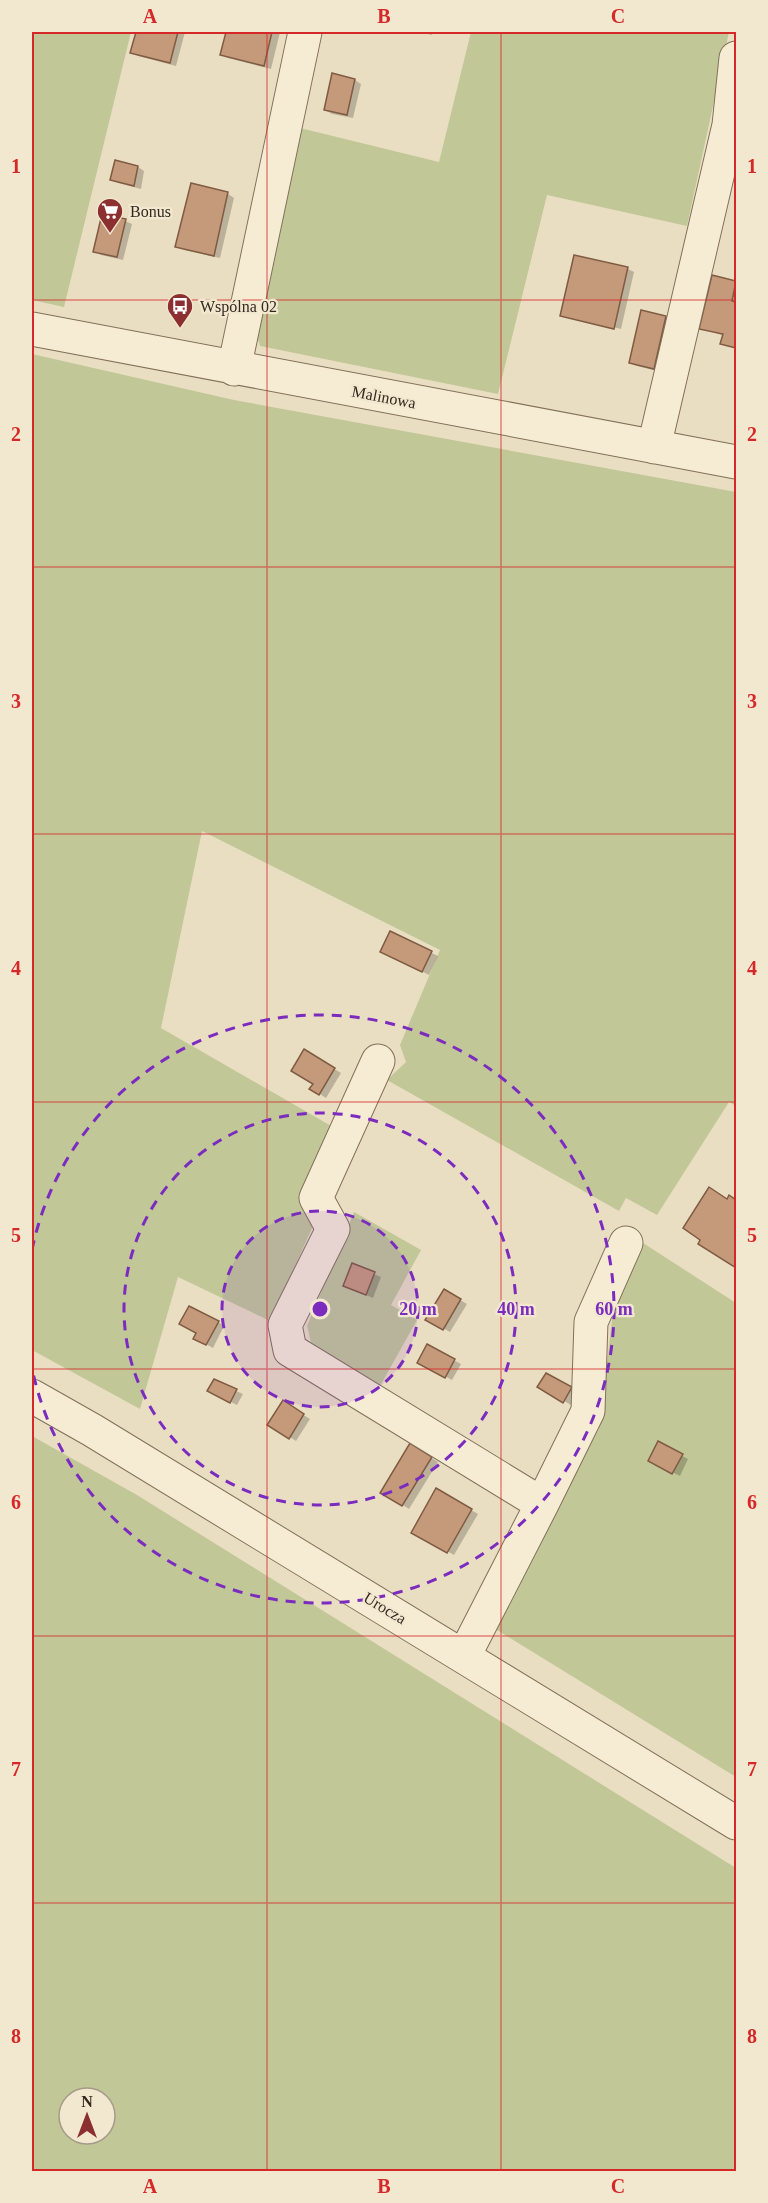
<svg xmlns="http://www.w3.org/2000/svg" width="768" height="2203" viewBox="0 0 768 2203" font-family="'Times New Roman',serif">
<rect width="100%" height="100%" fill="#eadec2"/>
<!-- green -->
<path fill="#c1c797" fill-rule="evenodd" d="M32 32H131L64 307 32 300Z
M471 32H729L687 226 547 195 498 394 260 346 256 333 296 127 439 162Z
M32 354 234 400 736 492V1106L729 1102 657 1215 626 1198 619 1211 387 1080 406 1062 400 1045 440 950 202 831 161 1028 333 1127 299 1198 313 1226 270 1321 178 1277 140 1409 32 1350Z
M354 1212 421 1250 391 1305 417 1320 380 1386 311 1342 307 1326Z
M640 1241 736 1303V1777L484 1622 599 1429 615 1295Z
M32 1436 137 1495 736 1868V2171H32ZM69 2098H105V2134H69Z"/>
<!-- shadow -->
<path fill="#0003" d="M137 32H185L176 66 138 56 132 52Z
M227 32H280L271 69 228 58 222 55Z
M419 32H433L432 35Z
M333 75 355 80 361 84 353 118 332 114 325 110Z
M116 162 138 167 144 171 141 189 118 183 112 180Z
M192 185 228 194 234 198 220 258 184 250 177 246Z
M125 221 132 224 123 260 101 255 94 251Z
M576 256 628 269 634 272 621 329 567 316V318L562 315Z
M736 282V349L722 343 724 336 701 328Z
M666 318 672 322 661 372 637 366 630 363Z
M391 933 438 956 429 975 389 955Z
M305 1051 341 1073 326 1098 312 1089 315 1084Z
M730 1197 736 1201V1266L700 1243Z
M353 1265 381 1277 373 1298 345 1286Z
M445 1291 467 1304 450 1332 427 1319Z
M218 1322 224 1326 213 1348 195 1338Z
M428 1346 461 1364 452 1380 419 1362Z
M546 1375 578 1392 571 1405 539 1387Z
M209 1391H236L243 1394 237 1405Z
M283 1402 310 1419 296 1441 269 1424Z
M659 1443 688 1459 680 1476 656 1464Z
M411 1445 438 1462 409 1509 382 1492Z
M437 1490 478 1514 454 1555 413 1532Z"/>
<!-- building -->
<path fill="#c59a7a" stroke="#7f5b42" stroke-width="1.5" d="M136 32H178L170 63 130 53Z
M226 32H272L264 66 220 55Z
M332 73 355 79 347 115 324 110Z
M115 160 138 166 134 186 110 180Z
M191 183 228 192 214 256 175 247Z
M102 214 126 219 117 257 93 252Z
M574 255 628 267 614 329 560 316Z
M712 275 736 281 732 301 736 302V348L720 344 723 334 699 329Z
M641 310 666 316 654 369 629 363Z
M390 931 432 951 422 972 380 952Z
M304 1049 335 1068 319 1095 309 1089 313 1084 291 1071Z
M709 1187 727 1199 729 1195 736 1200V1268L698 1244 700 1240 683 1228Z
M352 1263 375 1272 366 1295 343 1286Z
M444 1289 461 1299 443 1330 425 1320Z
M189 1306 219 1321 206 1345 193 1339 196 1333 179 1324Z
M427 1344 455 1359 445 1378 417 1363Z
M546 1373 572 1387 563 1403 537 1387Z
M214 1379 237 1389 230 1403 207 1391Z
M283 1400 304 1414 289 1439 267 1425Z
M658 1441 683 1454 672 1474 648 1461Z
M410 1443 432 1457 402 1506 380 1493Z
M436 1488 472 1509 447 1553 411 1533Z"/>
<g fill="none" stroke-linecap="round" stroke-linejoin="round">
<!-- minor casing -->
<g stroke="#82705a" stroke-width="35">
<path id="minor" d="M32 329 736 462
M234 369 305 32
M654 447 729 125 736 58
M378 1061 316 1198 333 1229 285 1325 290 1350 542 1504
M32 1396 92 1430 736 1823
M464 1656 542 1504 588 1411 591 1322 626 1243"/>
</g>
<!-- minor -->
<use href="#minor" stroke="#f6ecd4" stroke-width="33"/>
</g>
<!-- grid -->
<path fill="none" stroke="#d62828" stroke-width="1.5" stroke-opacity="0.55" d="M267 32V2172M501 32V2172M32 300H736M32 567H736M32 834H736M32 1102H736M32 1369H736M32 1636H736M32 1903H736"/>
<!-- distance rings -->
<circle cx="320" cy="1309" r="98" fill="#7b2cbf" fill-opacity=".12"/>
<g fill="none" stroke="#7b2cbf" stroke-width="3" stroke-dasharray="10 8">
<circle cx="320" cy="1309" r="98"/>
<circle cx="320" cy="1309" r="196"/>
<path d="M32 1250A294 294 0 1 1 32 1368"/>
</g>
<!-- icons -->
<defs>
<g id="supermarket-pin" transform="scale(1.35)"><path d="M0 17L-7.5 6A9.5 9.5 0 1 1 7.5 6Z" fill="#8c2f30" stroke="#f2e8d0"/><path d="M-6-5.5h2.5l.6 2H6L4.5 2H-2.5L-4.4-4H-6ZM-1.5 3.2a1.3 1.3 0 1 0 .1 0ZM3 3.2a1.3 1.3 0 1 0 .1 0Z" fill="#fff"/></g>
<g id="bus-pin" transform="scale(1.35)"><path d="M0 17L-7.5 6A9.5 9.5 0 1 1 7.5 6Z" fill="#8c2f30" stroke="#f2e8d0"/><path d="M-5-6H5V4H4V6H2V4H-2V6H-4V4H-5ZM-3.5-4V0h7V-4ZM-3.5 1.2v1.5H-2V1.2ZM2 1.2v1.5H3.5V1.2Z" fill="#fff"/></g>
</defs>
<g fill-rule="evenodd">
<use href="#supermarket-pin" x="110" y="211"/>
<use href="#bus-pin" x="180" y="306"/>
</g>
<g text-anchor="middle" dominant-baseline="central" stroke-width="4.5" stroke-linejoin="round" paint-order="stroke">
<!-- poi labels -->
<g font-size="16" fill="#33281e" stroke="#f2e8d0" text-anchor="start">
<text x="130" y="211">Bonus</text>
<text x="200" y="306">Wspólna 02</text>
</g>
<!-- street labels -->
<g font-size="16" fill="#33281e" stroke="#f2e8d0">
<text transform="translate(384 397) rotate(11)">Malinowa</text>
<text transform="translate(385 1608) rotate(31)">Urocza</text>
</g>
</g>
<circle cx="320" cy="1309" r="9" fill="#7b2cbf" stroke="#f2e8d0" stroke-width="3"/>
<g font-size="18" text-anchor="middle" font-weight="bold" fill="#7b2cbf" stroke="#f2e8d0" stroke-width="4.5" stroke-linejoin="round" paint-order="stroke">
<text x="418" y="1315">20 m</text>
<text x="516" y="1315">40 m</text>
<text x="614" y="1315">60 m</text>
</g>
<!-- border -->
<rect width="768" height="2203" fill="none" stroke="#f2e8d0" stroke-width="66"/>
<!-- north arrow -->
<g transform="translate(87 2116)"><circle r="28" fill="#f2e8d0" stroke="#a69b89" stroke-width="1.5"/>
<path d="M0-4.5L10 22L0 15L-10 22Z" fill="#8c2f30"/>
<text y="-9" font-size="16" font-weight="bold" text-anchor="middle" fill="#33281e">N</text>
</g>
<rect x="33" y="33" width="702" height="2137" fill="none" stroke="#d62828" stroke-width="2"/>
<g font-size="20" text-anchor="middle" font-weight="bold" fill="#d62828">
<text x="150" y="23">A</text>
<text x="384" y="23">B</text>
<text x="618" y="23">C</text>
<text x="16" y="173">1</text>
<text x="752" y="173">1</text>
<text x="16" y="441">2</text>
<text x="752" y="441">2</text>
<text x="16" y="708">3</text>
<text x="752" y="708">3</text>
<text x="16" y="975">4</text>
<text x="752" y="975">4</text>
<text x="16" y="1242">5</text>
<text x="752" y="1242">5</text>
<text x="16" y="1509">6</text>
<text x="752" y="1509">6</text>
<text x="16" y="1776">7</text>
<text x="752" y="1776">7</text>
<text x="16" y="2043">8</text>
<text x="752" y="2043">8</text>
<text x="150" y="2193">A</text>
<text x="384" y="2193">B</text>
<text x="618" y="2193">C</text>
</g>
</svg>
